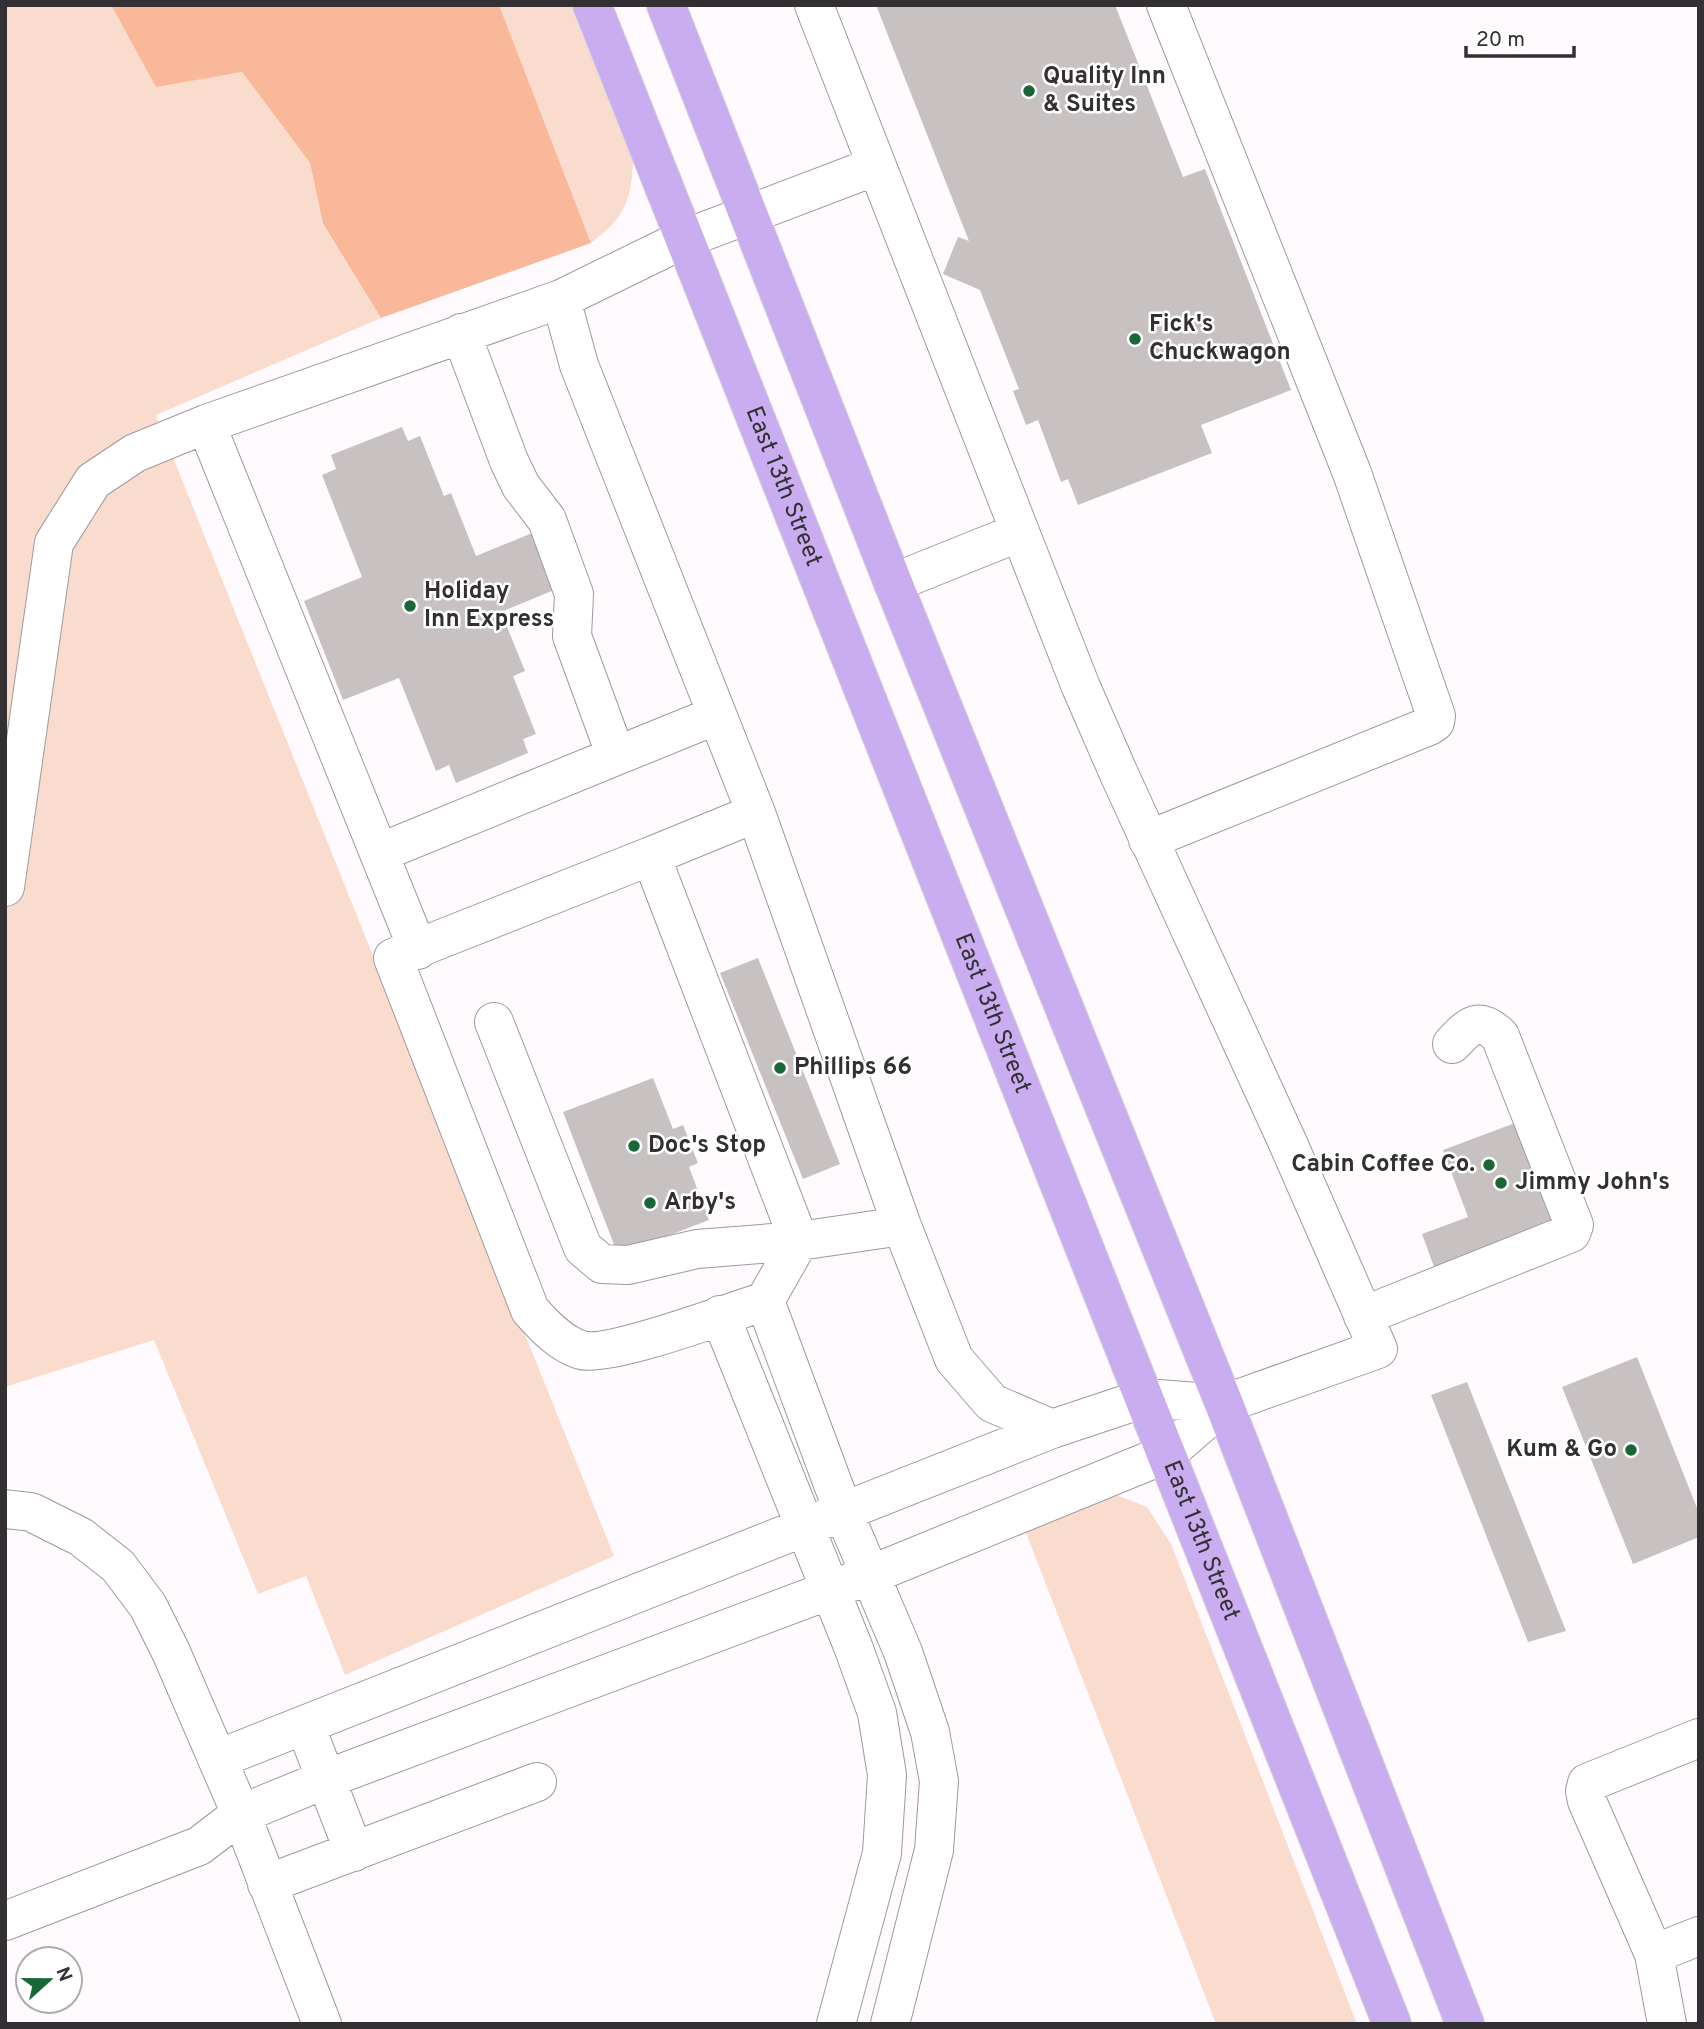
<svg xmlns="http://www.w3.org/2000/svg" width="1704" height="2029" viewBox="0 0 1704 2029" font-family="Overpass,sans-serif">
<rect width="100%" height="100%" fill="#fffafd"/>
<!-- green -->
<path fill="#fadcce" d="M5 5H111L156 86 242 72 310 163 323 225 381 318 156 415 614 1556 345 1675 306 1576 258 1594 154 1340 5 1387Z
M499 5H572L633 160C632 200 624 219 591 243Z
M1114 1494 1147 1507 1171 1544 1357 2024H1216L1023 1525Z"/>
<!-- forest -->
<path fill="#f9b899" d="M111 5H499L591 243 381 318 323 224 310 163 242 72 156 87Z"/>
<!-- building -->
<path fill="#c8c1c2" d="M876 5H1115L1183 177 1205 169 1291 390 1201 425 1212 453 1078 505 1068 479 1061 482 1038 420 1026 425 1013 391 1019 389 980 290 943 274 958 237 969 241Z
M402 427 408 441 420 436 444 496 451 493 476 556 537 531 559 588 501 612 525 671 513 676 536 734 523 739 528 753 456 783 449 765 436 771 399 678 343 700 304 601 362 577 322 475 336 469 331 455Z
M758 958 840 1164 803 1179 720 973Z
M653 1078 673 1129 683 1125 698 1163 689 1167 709 1220 618 1255 563 1112Z
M1523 1120 1559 1217 1542 1223 1546 1234 1437 1275 1422 1234 1468 1217 1443 1150Z
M1637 1357 1699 1513V1537L1633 1564 1562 1387Z
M1467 1382 1566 1631 1528 1642 1431 1395Z"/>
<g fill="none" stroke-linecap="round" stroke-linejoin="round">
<!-- minor casing -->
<g stroke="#9f999d" stroke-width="40">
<path id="minor" d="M814 5 1020 532 893 583
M561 299 579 365 756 813 902 1226 954 1359 992 1403 1052 1429
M206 424 418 950
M616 756 717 715
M756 813 651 856 799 1241 765 1301 843 1511 903 1652 930 1732 939 1781 934 1850 890 2024
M1148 840 1429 726 1435 722 1436 716 1352 473 1166 5
M379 853 616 756 572 636 574 594 547 520 521 486 509 461 461 333
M651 856 393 958 530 1310C544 1326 561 1344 581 1350 609 1358 731 1312 765 1301
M5 887 54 543 93 481 135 453 206 424 561 299 684 239 876 166
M494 1022 583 1248 602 1264 628 1265 697 1249 799 1241 902 1226
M720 1315 854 1649 877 1713 887 1775 882 1853 836 2024
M1363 1316 1571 1233 1574 1225 1500 1036C1478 1015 1469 1026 1452 1044
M5 1509 31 1512 81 1537 118 1566 148 1606 171 1652 241 1814 322 2024
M305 1725 354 1852
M218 1759 1052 1429 1145 1398 1224 1404
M267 1884 537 1782
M5 1921 199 1846 241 1814 326 1779 870 1575 1166 1454 1224 1404 1378 1349 1287 1141 1119 774 1081 687 1020 532
M1654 1954 1699 1936
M1667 2024 1654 1954 1587 1801 1585 1791 1587 1783 1699 1738"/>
</g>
<!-- major casing -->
<g stroke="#d6d6d6" stroke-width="40">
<g id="major">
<path id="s1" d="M592 5 1392 2024"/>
<path d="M666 5 893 583 1224 1404 1465 2024"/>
</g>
</g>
<!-- minor -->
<use href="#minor" stroke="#fff" stroke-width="38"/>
<!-- major -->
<use href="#major" stroke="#caacf0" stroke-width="38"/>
</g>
<!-- markers -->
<g fill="#196736" stroke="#fff" stroke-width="2.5">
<circle cx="1029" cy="91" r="7"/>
<circle cx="1135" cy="339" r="7"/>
<circle cx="410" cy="606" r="7"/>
<circle cx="780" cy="1068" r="7"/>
<circle cx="634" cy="1146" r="7"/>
<circle cx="1489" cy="1165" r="7"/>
<circle cx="1501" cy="1183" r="7"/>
<circle cx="650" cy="1203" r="7"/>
<circle cx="1631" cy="1450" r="7"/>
</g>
<g text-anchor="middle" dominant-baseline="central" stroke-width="5" stroke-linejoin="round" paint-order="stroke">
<!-- poi labels -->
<g font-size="24" font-weight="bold" fill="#323032" stroke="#fff" text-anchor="start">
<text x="1043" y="77">Quality Inn<tspan x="1043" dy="28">&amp; Suites</tspan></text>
<text x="1149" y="325">Fick's<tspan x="1149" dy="28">Chuckwagon</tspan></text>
<text x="424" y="592">Holiday<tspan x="424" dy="28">Inn Express</tspan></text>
<text x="794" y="1068">Phillips 66</text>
<text x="648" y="1146">Doc's Stop</text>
<text x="1475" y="1165" text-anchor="end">Cabin Coffee Co.</text>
<text x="1515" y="1183">Jimmy John's</text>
<text x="664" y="1203">Arby's</text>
<text x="1617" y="1450" text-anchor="end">Kum &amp; Go</text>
</g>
<!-- street labels -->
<g font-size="24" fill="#323032" stroke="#fff">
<text stroke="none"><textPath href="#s1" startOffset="518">East 13th Street</textPath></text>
<text stroke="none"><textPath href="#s1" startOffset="1085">East 13th Street</textPath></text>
<text stroke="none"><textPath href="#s1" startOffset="1652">East 13th Street</textPath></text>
</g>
</g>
<!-- border -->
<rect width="1704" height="2029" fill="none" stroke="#323032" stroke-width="14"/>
<!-- north arrow -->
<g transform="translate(49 1980) rotate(69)"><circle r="33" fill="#ffffff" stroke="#adacad" stroke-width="2"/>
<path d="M0-5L12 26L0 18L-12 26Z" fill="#196736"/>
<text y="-10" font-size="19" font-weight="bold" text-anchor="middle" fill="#323032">N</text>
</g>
<!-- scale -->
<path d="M1466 46v10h108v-10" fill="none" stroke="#323032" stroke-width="3.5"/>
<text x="1476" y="46" font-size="21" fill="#323032" stroke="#ffffff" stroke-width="5" paint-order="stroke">20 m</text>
</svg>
